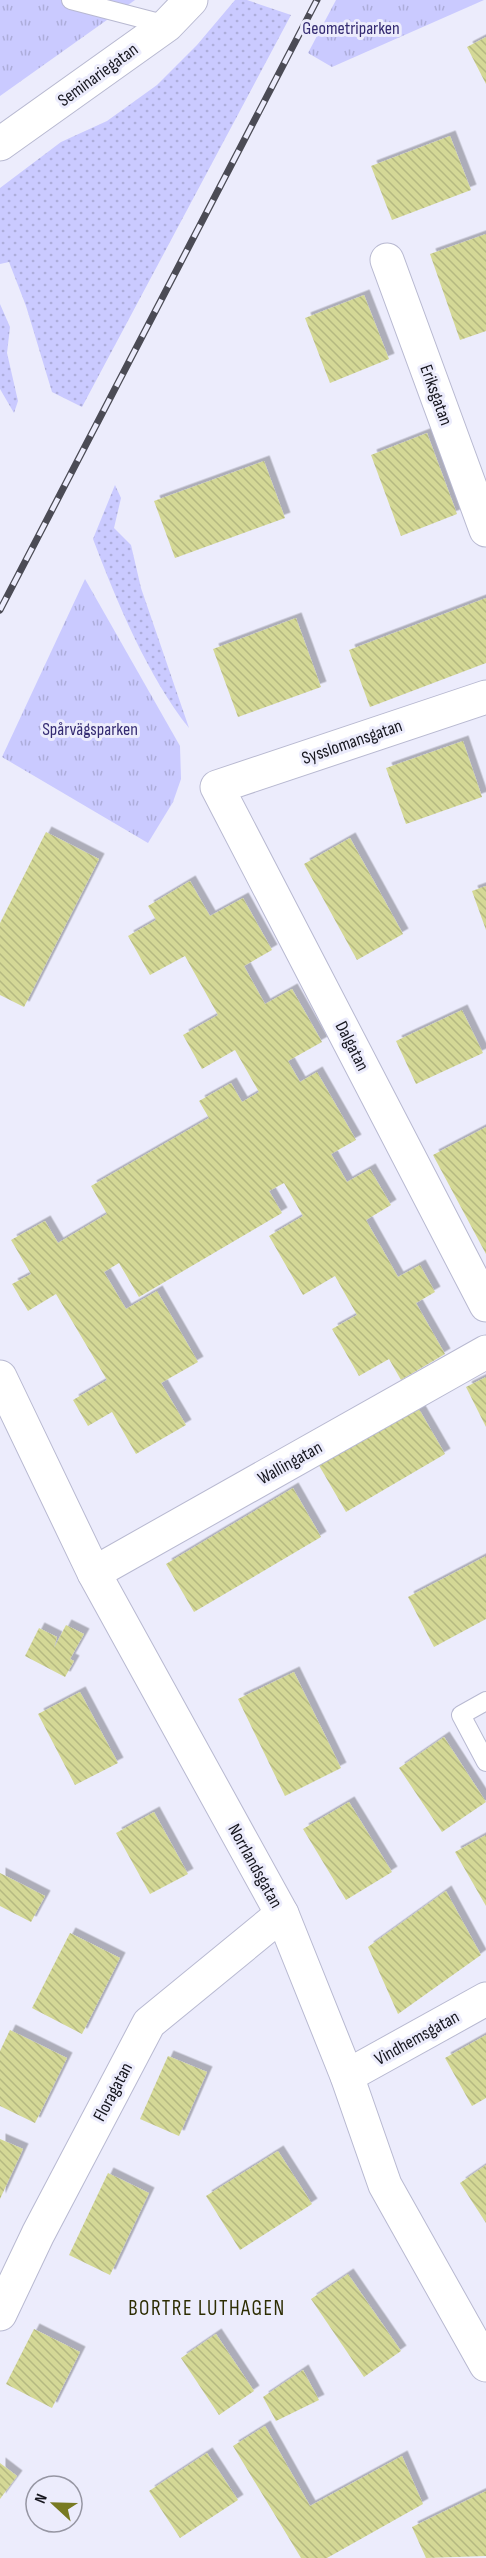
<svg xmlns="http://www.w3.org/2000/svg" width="486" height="2558" font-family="'Sofia Sans Condensed',sans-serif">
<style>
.grass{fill:url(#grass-dots)}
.park{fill:url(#park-tufts)}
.building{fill:url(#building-back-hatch);filter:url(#shadow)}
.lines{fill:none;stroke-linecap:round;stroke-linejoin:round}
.service-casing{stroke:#b8b9d1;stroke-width:20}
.minor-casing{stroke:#b8b9d1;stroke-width:35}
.service{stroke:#fff;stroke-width:18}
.minor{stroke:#fff;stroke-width:33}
.rail-casing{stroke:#4b4b55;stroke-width:7}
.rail{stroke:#ececfc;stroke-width:4.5;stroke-dasharray:14;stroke-linecap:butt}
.labels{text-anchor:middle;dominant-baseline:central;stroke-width:6;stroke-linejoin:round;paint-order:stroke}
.park-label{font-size:18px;fill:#352c72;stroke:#ececfc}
.street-label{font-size:18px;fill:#16161e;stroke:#ececfc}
.quarter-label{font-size:21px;letter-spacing:1.5px;fill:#2d2d03;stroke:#ececfc}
</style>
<defs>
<pattern id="grass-dots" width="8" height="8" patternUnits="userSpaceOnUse" patternTransform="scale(1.5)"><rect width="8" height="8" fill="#cacaff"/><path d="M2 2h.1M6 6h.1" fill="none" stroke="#adadda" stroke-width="1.8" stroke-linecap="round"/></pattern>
<pattern id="park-tufts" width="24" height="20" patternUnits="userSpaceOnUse" patternTransform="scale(1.5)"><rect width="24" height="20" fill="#cacaff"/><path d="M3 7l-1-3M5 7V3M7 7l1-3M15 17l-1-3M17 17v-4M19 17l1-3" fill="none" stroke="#adadda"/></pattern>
<pattern id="building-back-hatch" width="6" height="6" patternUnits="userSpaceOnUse" patternTransform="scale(1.5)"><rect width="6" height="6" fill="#d4d896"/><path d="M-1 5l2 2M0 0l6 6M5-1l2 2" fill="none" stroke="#b5b981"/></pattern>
<filter id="shadow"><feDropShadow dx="5.5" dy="-5.5" stdDeviation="0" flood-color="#0004"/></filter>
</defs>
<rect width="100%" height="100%" fill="#ececfc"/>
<!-- grass -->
<g class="grass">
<path d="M235 0H247L291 15 82 407 52 392 26 306 9 262 0 264V188L61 142 107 121 157 85 197 45Z"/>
<path d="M0 304 10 327 7 353 18 401 14 413 0 389Z"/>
<path d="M115 485 121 498 114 528 131 545 141 588 189 728C148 677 116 600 93 539Z"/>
</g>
<!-- park -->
<g class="park">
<path d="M0 0H135L0 96Z"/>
<path d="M336 0H484L332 67 308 53Z"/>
<path d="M85 579 180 746 181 779 173 802 148 843 2 757Z"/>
</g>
<!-- building -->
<g class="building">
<path d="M486 37V84L467 47Z"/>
<path d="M450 136 471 190 392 220 371 166Z"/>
<path d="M486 234V331L460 340 430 254Z"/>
<path d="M364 295 389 359 330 383 305 318Z"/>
<path d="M427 433 457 514 401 536 371 455Z"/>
<path d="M264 461 285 518 175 558 154 501Z"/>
<path d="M486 598V663L370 707 349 650Z"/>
<path d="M296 618 321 687 238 717 213 649Z"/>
<path d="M463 741 482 797 406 824 386 768Z"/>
<path d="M46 832 99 859 24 1007 0 995V923Z"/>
<path d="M350 838 403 934 357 960 304 864Z"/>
<path d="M190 881 210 916 243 898 272 950 244 966 265 1004 292 989 322 1042 288 1061 300 1082 317 1072 356 1140 331 1154 347 1182 370 1169 391 1205 366 1220 398 1277 420 1265 435 1292 416 1303 445 1354 401 1380 389 1359 359 1376 332 1329 357 1315 335 1276 303 1295 269 1236 303 1216 284 1183 269 1191 282 1213 139 1297 119 1263 104 1272 126 1309 157 1291 198 1362 161 1383 186 1425 136 1454 112 1412 88 1426 73 1400 107 1380 56 1294 28 1311 12 1284 31 1274 11 1240 45 1221 58 1243 107 1214 91 1186 209 1118 199 1101 231 1083 242 1102 259 1092 235 1050 202 1069 183 1035 218 1015 185 956 150 975 128 936 156 920 148 906Z"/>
<path d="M486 886V930L472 891Z"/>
<path d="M462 1010 483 1053 416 1084 396 1041Z"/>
<path d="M486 1127V1254L433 1155Z"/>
<path d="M486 1377V1427L466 1387Z"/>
<path d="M416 1404 445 1454 346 1512 317 1462Z"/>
<path d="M293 1488 321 1537 194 1612 166 1564Z"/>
<path d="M486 1556V1619L434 1647 408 1597Z"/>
<path d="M66 1625 84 1634 70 1659 74 1661 65 1677 25 1656 39 1628 57 1637 54 1648Z"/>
<path d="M294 1672 341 1768 285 1796 238 1699Z"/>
<path d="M80 1692 118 1763 75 1785 38 1714Z"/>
<path d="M444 1737 486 1802 442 1832 399 1768Z"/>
<path d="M349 1802 392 1872 346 1900 303 1829Z"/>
<path d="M154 1812 188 1874 150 1894 116 1833Z"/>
<path d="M486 1835V1906L455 1852Z"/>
<path d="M0 1873 45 1896 31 1922 0 1906Z"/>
<path d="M446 1891 481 1955 398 2014 368 1947Z"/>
<path d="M70 1933 120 1958 82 2034 32 2008Z"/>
<path d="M10 2030 67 2058 35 2123 0 2106V2051Z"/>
<path d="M486 2035V2098L472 2106 445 2058Z"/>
<path d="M168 2056 207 2072 179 2136 140 2119Z"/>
<path d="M0 2139 23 2149 0 2199Z"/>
<path d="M278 2151 312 2204 240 2250 206 2196Z"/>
<path d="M486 2165V2223L460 2183Z"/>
<path d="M108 2173 149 2193 110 2275 69 2255Z"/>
<path d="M348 2274 401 2351 364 2377 311 2299Z"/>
<path d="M34 2329 80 2352 52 2408 6 2384Z"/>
<path d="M216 2334 254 2391 219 2415 181 2358Z"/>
<path d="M303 2370 319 2400 276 2421 263 2397Z"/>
<path d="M265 2426 310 2506 402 2456 423 2504 327 2558H301L233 2446Z"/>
<path d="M207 2453 238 2500 180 2538 149 2491Z"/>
<path d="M0 2463 17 2476 0 2499Z"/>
<path d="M486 2491V2556L426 2558 412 2527Z"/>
</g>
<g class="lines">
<!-- service casing -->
<g class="service-casing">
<g id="service">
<path d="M71 0 167 25"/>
<path d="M486 1701 461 1715 486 1762"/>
</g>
</g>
<!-- minor casing -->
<g class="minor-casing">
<g id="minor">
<path d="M0 144 167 25 191 0"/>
<path d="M387 260 486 530"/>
<path d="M486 697 217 787 486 1305"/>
<path d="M0 1377 94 1573 282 1914 347 2076 385 2185 486 2365"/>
<path d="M94 1573 486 1352"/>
<path d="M347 2076 486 1999"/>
<path d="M0 2314 38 2234 149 2023 282 1914"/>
</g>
</g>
<!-- service -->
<use href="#service" class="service"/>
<!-- minor -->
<use href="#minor" class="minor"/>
<!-- rail casing -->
<g class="rail-casing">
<path id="rail" d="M0 610 317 0"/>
</g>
<!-- rail -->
<use href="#rail" class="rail"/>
</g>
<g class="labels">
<!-- park labels -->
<g class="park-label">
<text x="351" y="28">Geometriparken</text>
<text x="90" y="729">Spårvägsparken</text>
</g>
<!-- street labels -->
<g class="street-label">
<text transform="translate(98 75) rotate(-36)">Seminariegatan</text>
<text transform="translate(436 395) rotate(70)">Eriksgatan</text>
<text transform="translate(352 742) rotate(-19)">Sysslomansgatan</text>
<text transform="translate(352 1046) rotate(63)">Dalgatan</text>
<text transform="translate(290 1463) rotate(-29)">Wallingatan</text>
<text transform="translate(255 1866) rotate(61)">Norrlandsgatan</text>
<text transform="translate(417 2038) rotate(-29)">Vindhemsgatan</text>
<text transform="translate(113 2092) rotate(-62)">Floragatan</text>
</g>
<!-- quarter labels -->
<g class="quarter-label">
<text x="207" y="2308">BORTRE LUTHAGEN</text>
</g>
</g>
<!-- north arrow -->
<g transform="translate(54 2504) rotate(292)"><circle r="28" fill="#ececfc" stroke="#9696a3" stroke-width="1.5"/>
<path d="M0-4.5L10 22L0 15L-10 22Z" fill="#787a22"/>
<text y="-9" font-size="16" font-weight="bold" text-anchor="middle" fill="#16161e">N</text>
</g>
</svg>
